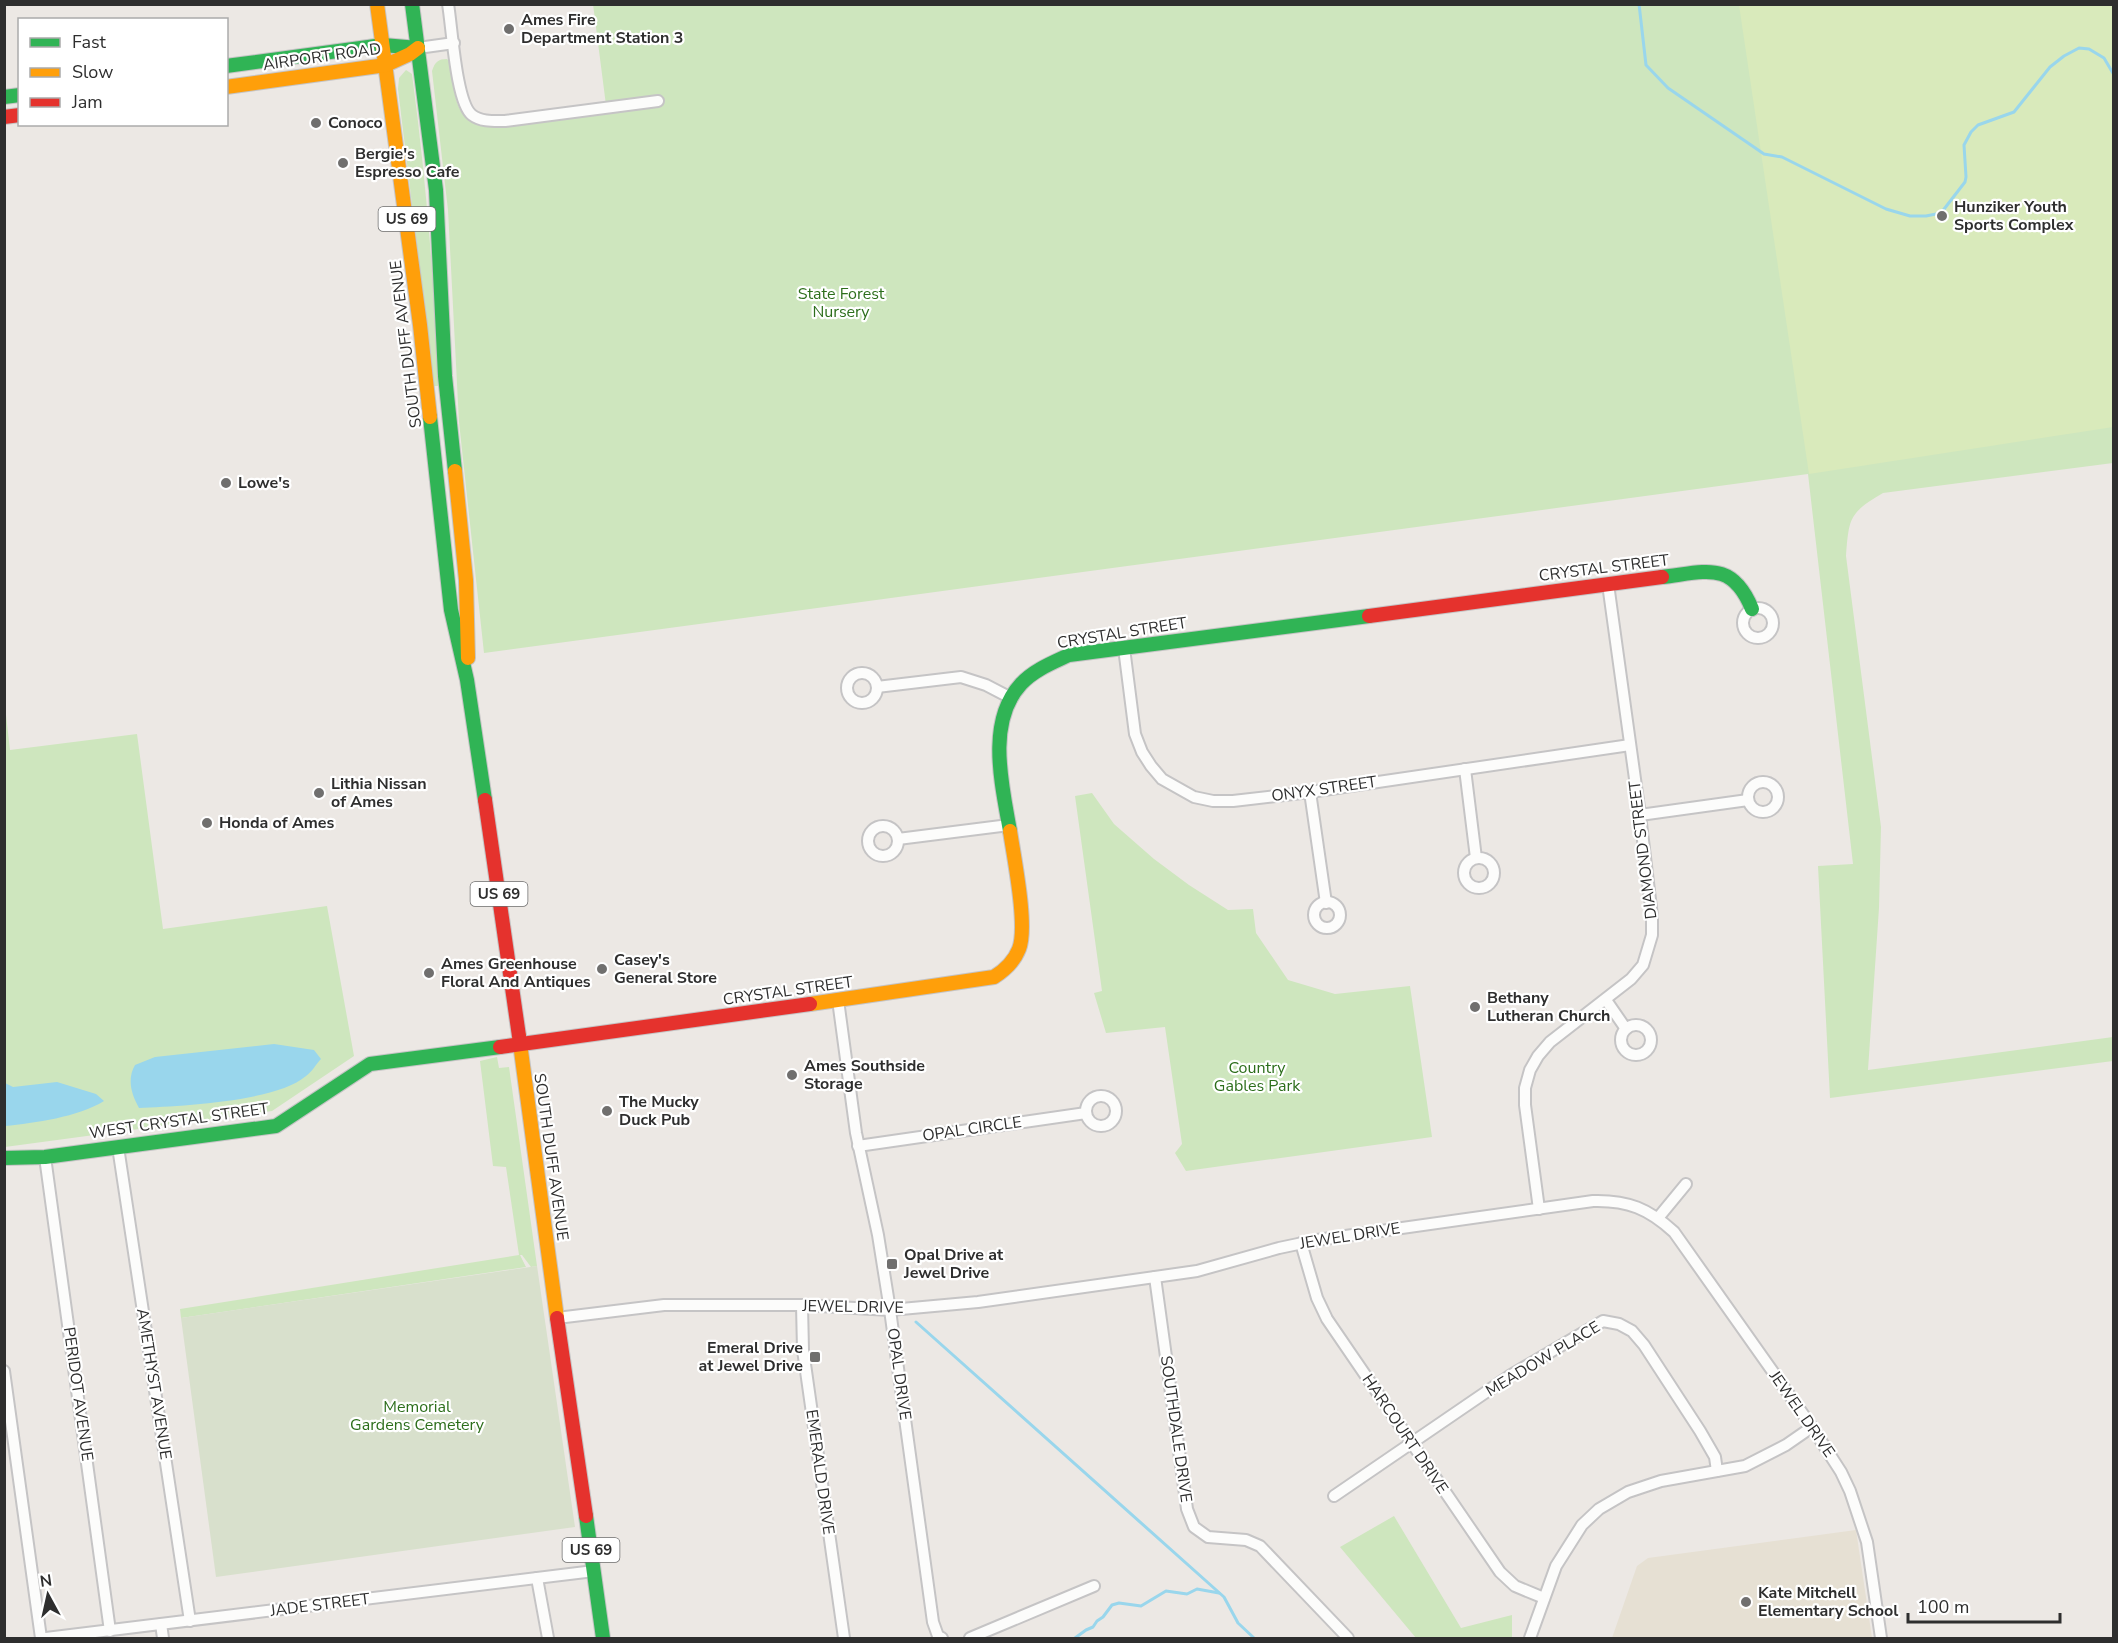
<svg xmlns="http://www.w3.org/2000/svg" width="2118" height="1643" font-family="'Nunito Sans',sans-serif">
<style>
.education{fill:#e6e0d3}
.green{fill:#cee6be}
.cemetery{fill:#d8e0cc}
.pitch{fill:#d9eabb}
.water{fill:#99d6ec}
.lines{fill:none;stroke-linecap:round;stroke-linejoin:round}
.stream{stroke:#99d6ec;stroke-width:3}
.street-casing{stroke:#c5c4c5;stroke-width:14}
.fast-casing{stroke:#c5c4c5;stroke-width:16}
.slow-casing{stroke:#c5c4c5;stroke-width:16}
.jam-casing{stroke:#c5c4c5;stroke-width:16}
.street{stroke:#fcfcfb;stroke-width:10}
.fast{stroke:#30b455;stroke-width:14}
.slow{stroke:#ff9f0a;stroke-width:14}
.jam{stroke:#e5322d;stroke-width:14}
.poi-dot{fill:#706f6e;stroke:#fff;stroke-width:2}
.labels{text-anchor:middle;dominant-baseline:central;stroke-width:4.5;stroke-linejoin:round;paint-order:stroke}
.shield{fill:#fff;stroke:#6d6d6d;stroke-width:1.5}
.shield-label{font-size:15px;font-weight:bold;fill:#2e2e2e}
.poi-label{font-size:16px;font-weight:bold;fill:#2e2e2e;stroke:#fff;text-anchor:start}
.street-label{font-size:16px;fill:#2e2e2e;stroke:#fff}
.park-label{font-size:16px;fill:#2c6e1b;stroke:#fff}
</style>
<rect width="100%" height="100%" fill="#ece8e4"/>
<!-- education -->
<path class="education" d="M1856 1530 1872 1638H1612L1637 1566 1648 1558Z"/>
<!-- green -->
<g class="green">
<path d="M593 4 1868 5 2113 15V463L1883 493C1849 513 1849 518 1846 556L1881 827 1879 908 1868 1070 2113 1037V1061L1830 1098 1818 866 1853 864 1808 474 484 653 459 422 448 210 432 71C435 62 438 59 447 59L450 62C456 78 452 99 462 112 479 135 579 117 607 113Z"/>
<path d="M406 70 412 74C426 178 434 281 439 386H434L398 89 399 78Z"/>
<path d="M4 697 10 750 137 734 163 929 327 906 354 1056 272 1111 5 1147Z"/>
<path d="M1092 793 1114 824 1154 859 1189 885 1228 910 1253 909 1256 933 1288 980 1335 994 1410 986 1432 1137 1186 1171 1175 1153 1182 1144 1165 1027 1106 1033 1094 993 1102 991 1075 796Z"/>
<path d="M497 1057 499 1068 509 1067 537 1266 531 1267 522 1255H520L526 1267 181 1318 180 1309 519 1255 506 1167 493 1166 480 1061Z"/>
<path d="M1394 1516 1461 1628 1512 1615V1638H1416L1340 1547Z"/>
</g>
<!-- cemetery -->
<path class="cemetery" d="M537 1266 575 1527 216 1577 181 1318Z"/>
<!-- pitch -->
<path class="pitch" d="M1739 5H2113V427L1809 474Z"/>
<!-- water -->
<g class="water">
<path d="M274 1044 314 1050 321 1059C316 1064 312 1072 306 1076 276 1102 179 1106 139 1108 131 1094 127 1079 135 1065L155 1057Z"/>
<path d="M57 1082 96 1094 104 1101C78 1117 35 1123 5 1126V1083L13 1087Z"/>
</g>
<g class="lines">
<!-- stream -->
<g class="stream">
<path d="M1639 4 1646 65 1668 88 1764 154 1782 157 1886 209 1910 216H1926L1941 213 1965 182 1966 177 1964 145 1971 132 1978 125 2014 112 2050 67 2064 56 2079 48 2089 49 2104 58 2114 75"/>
<path d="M916 1322 1224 1597 1238 1623 1254 1638"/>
<path d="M1075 1638 1086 1630 1093 1627 1097 1621 1103 1617 1112 1605 1119 1603 1141 1606 1166 1591 1187 1594 1197 1589 1219 1593"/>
</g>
<!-- street casing -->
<g class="street-casing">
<g id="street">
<path d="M448 4C452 27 456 103 472 115 481 122 494 121 505 121L658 101"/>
<path d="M418 48 454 43"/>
<circle cx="1758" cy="623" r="15"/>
<path d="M1124 648 1135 734 1142 752 1151 766 1162 779 1194 797 1213 801H1233L1310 792 1630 745"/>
<circle cx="862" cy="688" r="15"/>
<path d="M877 687 961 677 986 685 1011 698"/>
<path d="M1465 769 1476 858"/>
<circle cx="1763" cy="797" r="15"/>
<path d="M1310 792 1326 903"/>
<path d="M1640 815 1748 800"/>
<circle cx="883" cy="841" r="15"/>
<path d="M898 839 1009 825"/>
<circle cx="1479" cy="873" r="15"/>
<circle cx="1327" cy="915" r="13"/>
<path d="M838 1000 856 1133 878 1235 890 1310 933 1622 938 1636 942 1638"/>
<path d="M1606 1000 1626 1029"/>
<circle cx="1636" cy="1040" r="15"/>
<circle cx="1101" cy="1111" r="15"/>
<path d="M858 1146 1086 1113"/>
<path d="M118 1147 190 1621"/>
<path d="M45 1157 110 1631"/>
<path d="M1539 1209 1525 1105V1088L1530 1070 1538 1056 1550 1042 1631 979 1643 965 1652 935V916L1640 815 1608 584"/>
<path d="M1658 1218 1686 1184"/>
<path d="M1301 1243 1317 1298 1327 1319 1500 1572 1515 1586 1544 1598"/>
<path d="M1155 1277 1187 1509 1194 1527 1208 1537 1246 1540 1260 1546 1348 1638"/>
<path d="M802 1305 803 1350 844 1638"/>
<path d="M557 1318 664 1305H802L890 1310 978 1302 1197 1271 1279 1248 1317 1240 1593 1201C1628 1200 1649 1209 1674 1232L1812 1427 1841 1472 1850 1491 1867 1542 1881 1638"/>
<path d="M4 1371 41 1638"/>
<path d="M1334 1496 1511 1375 1603 1321 1619 1324 1632 1331 1644 1345 1700 1431 1715 1457 1717 1471"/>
<path d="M537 1578 548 1638"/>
<path d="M161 1624 163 1638"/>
<path d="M46 1638 594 1571"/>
<path d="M970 1638 1094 1586"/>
<path d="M1530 1638 1556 1566 1582 1525 1599 1509 1628 1492 1661 1481 1745 1466 1786 1445 1812 1427"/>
</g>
</g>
<!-- fast casing -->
<g class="fast-casing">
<g id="fast">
<path d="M412 4 436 190 445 376 455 471"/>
<path d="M226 66 383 45 418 48"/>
<path d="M4 97 20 95"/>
<path d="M430 417 451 610 467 680 485 800"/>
<path d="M1662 577C1706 572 1732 560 1752 609"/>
<path d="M1010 831C1002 785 986 722 1021 684 1034 670 1052 663 1069 655L1369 616"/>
<path d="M4 1158 45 1157 276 1126 370 1064 500 1047"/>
<path d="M586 1516 603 1638"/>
</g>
</g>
<!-- slow casing -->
<g class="slow-casing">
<g id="slow">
<path d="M377 4 420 325 430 417"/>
<path d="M226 87 386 65 410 54 418 48"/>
<path d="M455 471 466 580 468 658"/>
<path d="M810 1004 994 977C1005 970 1014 962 1019 949 1028 927 1014 858 1010 831"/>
<path d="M519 1036 557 1318"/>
</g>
</g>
<!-- jam casing -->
<g class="jam-casing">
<g id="jam">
<path d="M4 117 20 115"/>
<path d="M1369 616 1662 577"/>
<path d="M485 800 519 1036"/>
<path d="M500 1047 810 1004"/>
<path d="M557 1318 586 1516"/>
</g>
</g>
<!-- street -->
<use href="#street" class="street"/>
<!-- fast -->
<use href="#fast" class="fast"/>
<!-- slow -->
<use href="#slow" class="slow"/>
<!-- jam -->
<use href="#jam" class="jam"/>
</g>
<!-- markers -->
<g class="poi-dot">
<circle cx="509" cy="29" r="6"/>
<circle cx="316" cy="123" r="6"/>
<circle cx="343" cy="163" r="6"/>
<circle cx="1942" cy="216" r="6"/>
<circle cx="226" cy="483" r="6"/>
<circle cx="319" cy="793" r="6"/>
<circle cx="207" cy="823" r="6"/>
<circle cx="602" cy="969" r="6"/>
<circle cx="429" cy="973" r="6"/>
<circle cx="1475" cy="1007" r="6"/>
<circle cx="792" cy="1075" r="6"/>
<circle cx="607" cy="1111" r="6"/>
<rect x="886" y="1258" width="12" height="12" rx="3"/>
<rect x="809" y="1351" width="12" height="12" rx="3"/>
<circle cx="1746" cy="1602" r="6"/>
</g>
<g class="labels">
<!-- shield labels -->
<g class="shield">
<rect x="378.5" y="207" width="57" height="24" rx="4.5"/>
<rect x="470.5" y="882" width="57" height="24" rx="4.5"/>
<rect x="562.5" y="1538" width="57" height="24" rx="4.5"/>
</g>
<g class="shield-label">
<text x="407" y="219">US 69</text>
<text x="499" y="894">US 69</text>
<text x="591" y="1550">US 69</text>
</g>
<!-- poi labels -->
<g class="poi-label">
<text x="521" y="20">Ames Fire<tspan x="521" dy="18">Department Station 3</tspan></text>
<text x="328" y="123">Conoco</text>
<text x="355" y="154">Bergie's<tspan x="355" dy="18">Espresso Cafe</tspan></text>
<text x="1954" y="207">Hunziker Youth<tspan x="1954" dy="18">Sports Complex</tspan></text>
<text x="238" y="483">Lowe's</text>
<text x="331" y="784">Lithia Nissan<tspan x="331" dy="18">of Ames</tspan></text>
<text x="219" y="823">Honda of Ames</text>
<text x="614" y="960">Casey's<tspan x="614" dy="18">General Store</tspan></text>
<text x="441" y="964">Ames Greenhouse<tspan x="441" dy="18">Floral And Antiques</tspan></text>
<text x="1487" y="998">Bethany<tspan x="1487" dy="18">Lutheran Church</tspan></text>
<text x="804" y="1066">Ames Southside<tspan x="804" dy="18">Storage</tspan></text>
<text x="619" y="1102">The Mucky<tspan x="619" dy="18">Duck Pub</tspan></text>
<text x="904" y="1255">Opal Drive at<tspan x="904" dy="18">Jewel Drive</tspan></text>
<text x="803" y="1348" text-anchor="end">Emeral Drive<tspan x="803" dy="18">at Jewel Drive</tspan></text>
<text x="1758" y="1593">Kate Mitchell<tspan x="1758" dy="18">Elementary School</tspan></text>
</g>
<!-- street labels -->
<g class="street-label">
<text transform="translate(322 57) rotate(-8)">AIRPORT ROAD</text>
<text transform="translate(406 344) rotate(-97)">SOUTH DUFF AVENUE</text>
<text transform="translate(1604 568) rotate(-7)">CRYSTAL STREET</text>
<text transform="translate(1122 633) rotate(-9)">CRYSTAL STREET</text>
<text transform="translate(1324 789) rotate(-8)">ONYX STREET</text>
<text transform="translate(1643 850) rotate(-97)">DIAMOND STREET</text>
<text transform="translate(788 991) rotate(-8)">CRYSTAL STREET</text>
<text transform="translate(179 1121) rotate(-8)">WEST CRYSTAL STREET</text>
<text transform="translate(972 1129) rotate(-8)">OPAL CIRCLE</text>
<text transform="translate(551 1157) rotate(82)">SOUTH DUFF AVENUE</text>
<text transform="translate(1350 1236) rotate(-9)">JEWEL DRIVE</text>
<text transform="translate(853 1307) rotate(1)">JEWEL DRIVE</text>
<text transform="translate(1543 1359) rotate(-31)">MEADOW PLACE</text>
<text transform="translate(899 1374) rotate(82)">OPAL DRIVE</text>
<text transform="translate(154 1384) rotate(81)">AMETHYST AVENUE</text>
<text transform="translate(78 1394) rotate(82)">PERIDOT AVENUE</text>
<text transform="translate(1802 1414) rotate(55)">JEWEL DRIVE</text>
<text transform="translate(1176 1429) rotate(82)">SOUTHDALE DRIVE</text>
<text transform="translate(1405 1434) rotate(56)">HARCOURT DRIVE</text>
<text transform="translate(820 1472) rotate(82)">EMERALD DRIVE</text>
<text transform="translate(320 1605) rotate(-7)">JADE STREET</text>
</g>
<!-- park labels -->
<g class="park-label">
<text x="841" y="294">State Forest<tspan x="841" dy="18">Nursery</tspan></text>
<text x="1257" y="1068">Country<tspan x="1257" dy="18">Gables Park</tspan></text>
<text x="417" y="1407">Memorial<tspan x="417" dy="18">Gardens Cemetery</tspan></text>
</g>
</g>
<!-- border -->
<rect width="2118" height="1643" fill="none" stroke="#2e2e2e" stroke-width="12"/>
<!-- legend -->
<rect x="18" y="18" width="210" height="108" fill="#ffffff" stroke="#ababab" stroke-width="1.5"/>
<rect x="30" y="38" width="30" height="9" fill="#30b455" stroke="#ababab" stroke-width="1.5"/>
<text x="72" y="48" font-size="18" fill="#2e2e2e">Fast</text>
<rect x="30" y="68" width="30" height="9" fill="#ff9f0a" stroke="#ababab" stroke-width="1.5"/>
<text x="72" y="78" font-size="18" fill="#2e2e2e">Slow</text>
<rect x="30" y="98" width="30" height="9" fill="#e5322d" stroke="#ababab" stroke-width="1.5"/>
<text x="72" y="108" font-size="18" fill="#2e2e2e">Jam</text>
<!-- north arrow -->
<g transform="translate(48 1595) rotate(352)" stroke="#ffffff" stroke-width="4.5" paint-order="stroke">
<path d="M0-4.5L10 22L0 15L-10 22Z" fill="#2e2e2e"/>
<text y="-9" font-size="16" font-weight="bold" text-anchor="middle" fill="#2e2e2e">N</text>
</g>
<!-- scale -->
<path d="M1908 1613v9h152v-9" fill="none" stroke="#2e2e2e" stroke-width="3"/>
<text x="1917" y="1613" font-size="18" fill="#2e2e2e" stroke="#ffffff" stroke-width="4.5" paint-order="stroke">100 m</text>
</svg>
